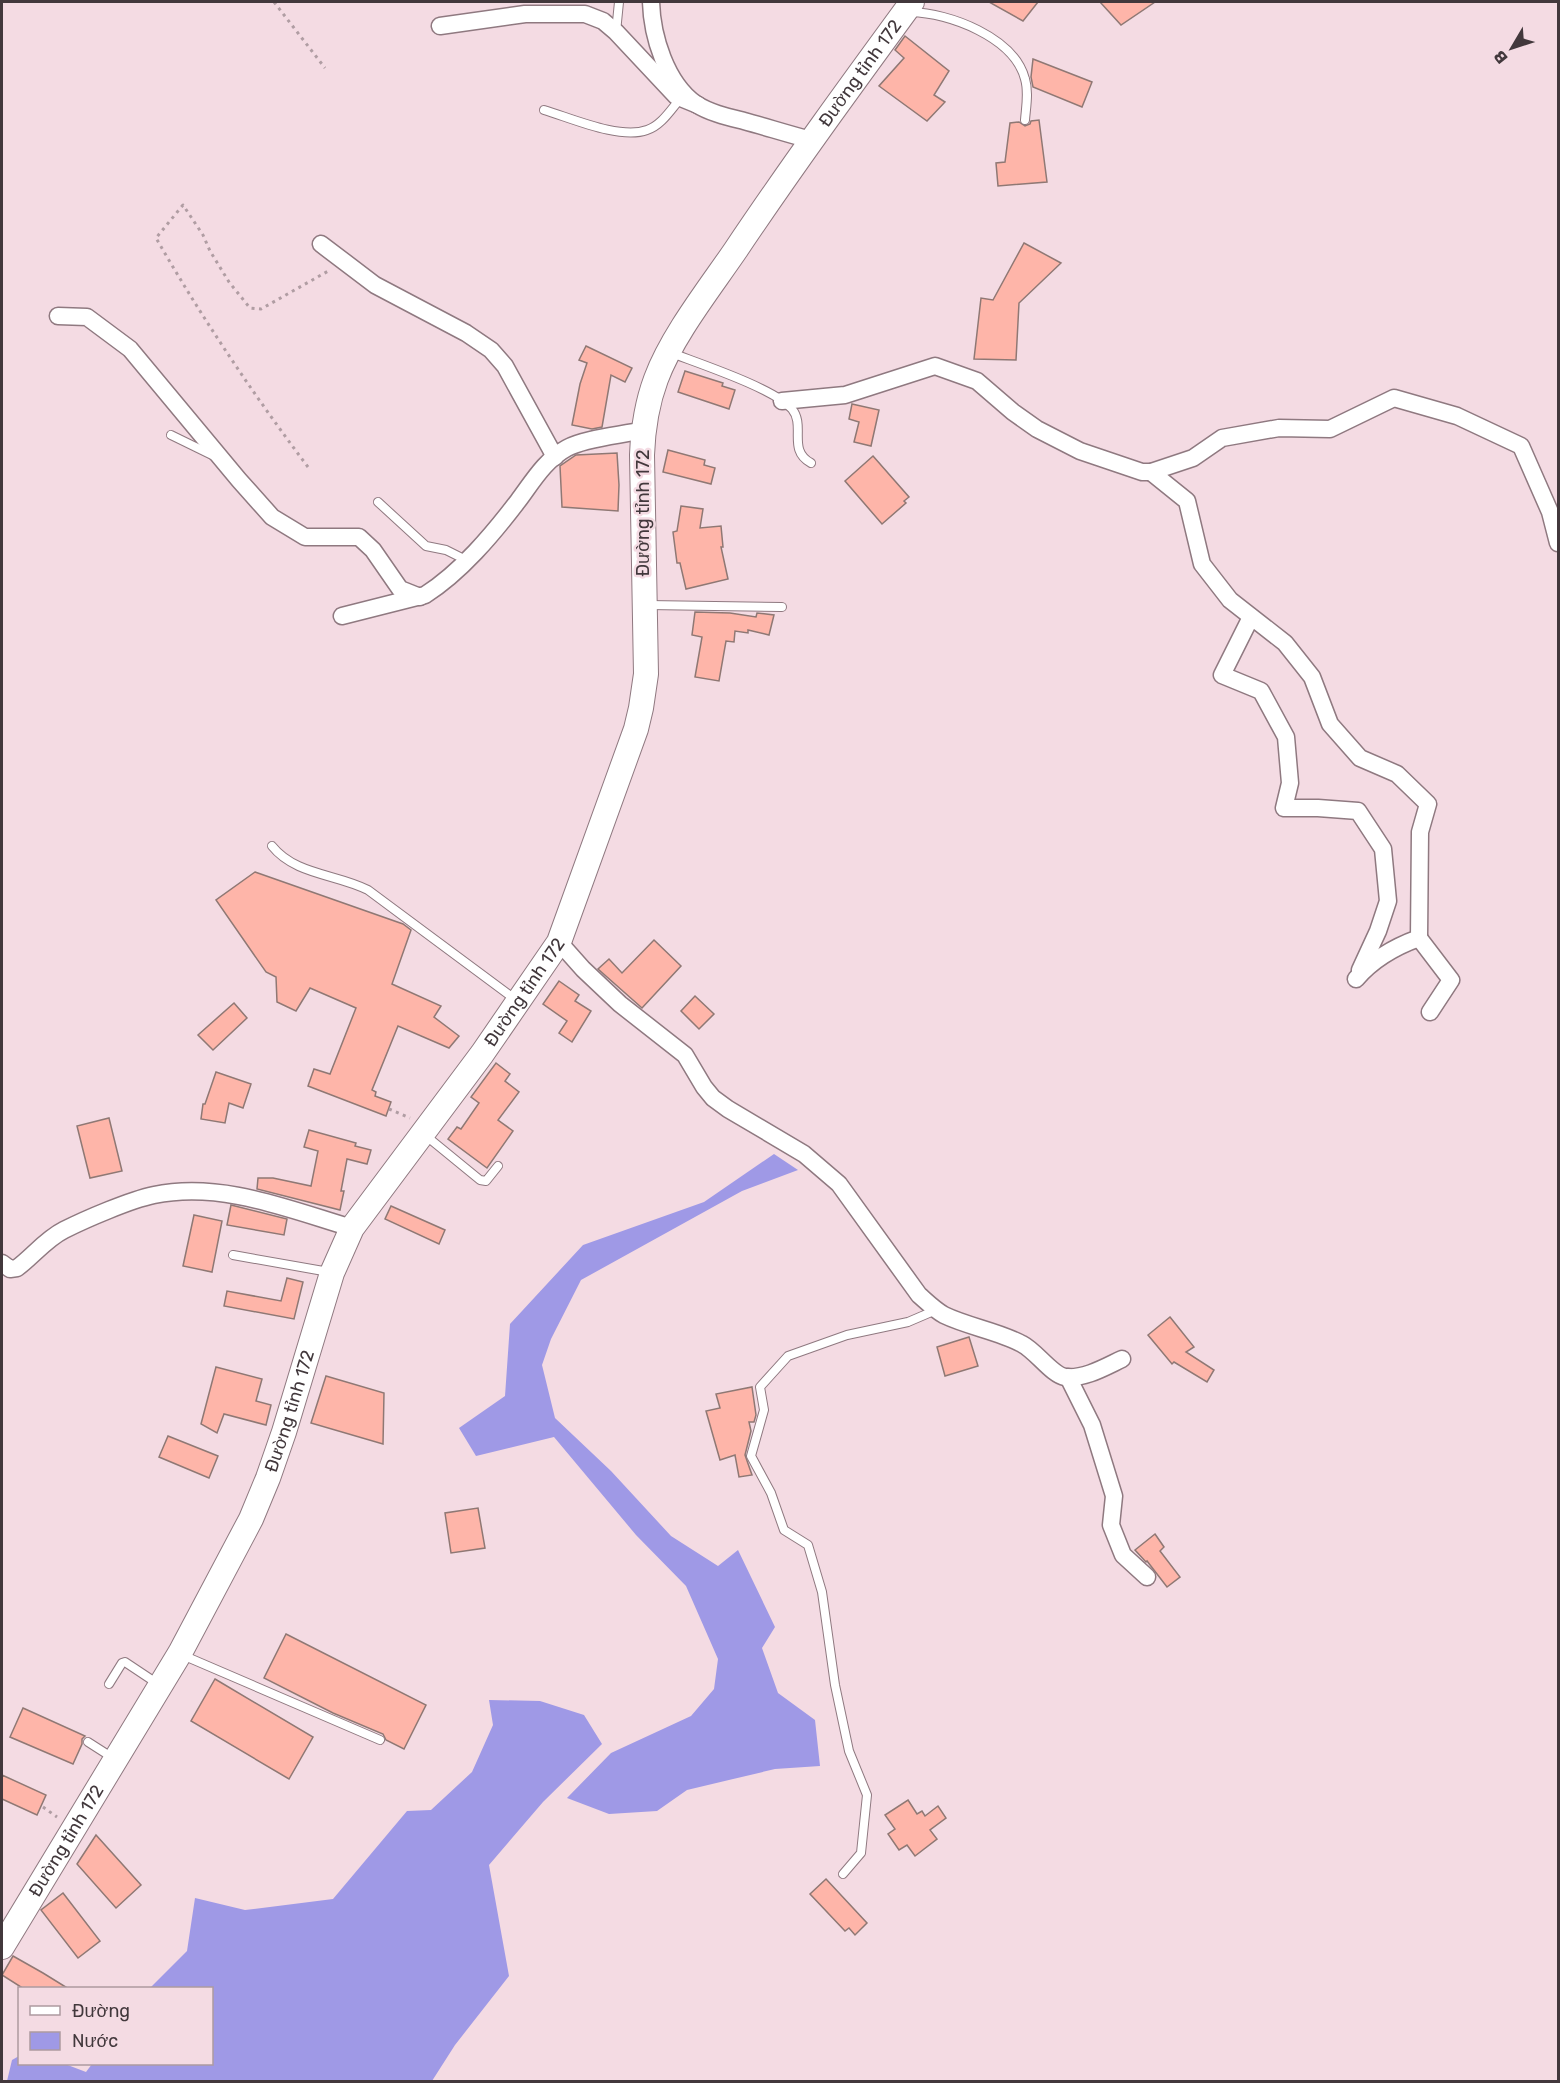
<svg xmlns="http://www.w3.org/2000/svg" width="1560" height="2083" font-family="Rubik,sans-serif">
<style>
.water{fill:#9f99e6}
.building{fill:#feb5a9;stroke:#8f7874;stroke-width:1.5}
.lines{fill:none;stroke-linecap:round;stroke-linejoin:round}
.lane-casing{stroke:#8f7980;stroke-width:10}
.street-casing{stroke:#8f7980;stroke-width:19}
.secondary-casing{stroke:#8f7980;stroke-width:26}
.path{stroke:#b09da3;stroke-width:3;stroke-dasharray:3 4.5;stroke-linecap:butt}
.lane{stroke:#fff;stroke-width:8}
.street{stroke:#fff;stroke-width:16}
.secondary{stroke:#fff;stroke-width:24}
.labels{text-anchor:middle;dominant-baseline:central;stroke-width:5;stroke-linejoin:round;paint-order:stroke}
.street-label{font-size:18px;fill:#42383c;stroke:#f4dbe3}
</style>
<rect width="100%" height="100%" fill="#f4dbe3"/>
<!-- water -->
<g class="water">
<path d="M774 1154 798 1170 742 1191 581 1280 551 1339 542 1365 555 1418 611 1471 671 1536 718 1566 738 1550 775 1627 762 1648 778 1693 815 1720 820 1766 775 1769 687 1790 657 1811 609 1814 567 1798 611 1753 691 1716 714 1689 718 1659 686 1586 636 1535 554 1437 476 1456 459 1428 505 1396 510 1324 583 1245 704 1202Z"/>
<path d="M489 1700 540 1701 584 1715 602 1744 543 1802 489 1865 509 1976 455 2045 432 2081H7L12 2060 19 2056 20 2064H65L86 2072 92 2064H212V1988H150L187 1951 195 1898 245 1910 333 1899 407 1811 431 1810 472 1772 493 1725Z"/>
</g>
<!-- building -->
<g class="building">
<path d="M989 2H1038L1023 21Z"/>
<path d="M1100 2H1155L1121 25Z"/>
<path d="M905 36 949 71 934 95 945 102 927 121 879 86 904 58 895 50Z"/>
<path d="M1033 59 1092 82 1082 107 1033 87 1031 77Z"/>
<path d="M1039 120 1047 182 998 186 996 163 1005 162 1010 123 1019 122 1025 126 1030 124 1031 121Z"/>
<path d="M1024 243 1061 263 1019 303 1016 360 974 359 981 298 993 300Z"/>
<path d="M586 346 632 368 625 382 611 375 602 427 592 429 572 425 580 384 587 363 579 360Z"/>
<path d="M685 371 723 383 722 386 735 390 729 409 678 392Z"/>
<path d="M852 404 879 410 871 446 854 442 859 422 849 419Z"/>
<path d="M668 450 705 460 704 465 715 468 711 484 663 472Z"/>
<path d="M617 453 619 485 618 511 562 507 560 466 576 455Z"/>
<path d="M873 456 909 497 904 501 906 503 882 524 845 481Z"/>
<path d="M681 506 703 509 700 528 721 526 723 547H721L728 579 686 589 680 563H677L673 532 677 531Z"/>
<path d="M695 612 730 613 756 617 757 613 774 615 769 635 748 630V633L735 631 734 642 726 641 719 681 695 677 702 637 692 635Z"/>
<path d="M255 872 403 924 411 930 392 984 441 1006 434 1017 459 1036 449 1048 398 1026 372 1090 376 1092 375 1096 391 1102 386 1116 308 1086 314 1069 330 1074 356 1008 310 988 296 1011 277 1002 276 977 266 972 216 900Z"/>
<path d="M654 940 681 966 642 1008 598 969 609 959 622 973Z"/>
<path d="M559 981 579 995 575 1001 591 1011 572 1042 559 1033 567 1021 543 1004Z"/>
<path d="M695 996 714 1014 699 1029 681 1011Z"/>
<path d="M234 1003 247 1018 213 1050 198 1035Z"/>
<path d="M496 1063 510 1074 505 1081 519 1092 498 1120 513 1131 487 1168 448 1139 457 1127 461 1129 479 1103 471 1097Z"/>
<path d="M216 1072 251 1084 243 1108 229 1103 225 1123 201 1119 203 1104H205Z"/>
<path d="M109 1118 122 1171 90 1178 77 1126Z"/>
<path d="M309 1130 356 1143 355 1146 371 1150 367 1164 347 1159 341 1191H344L340 1210 257 1189 258 1178H273L311 1186 318 1151 304 1147Z"/>
<path d="M231 1205 287 1219 284 1235 227 1225Z"/>
<path d="M391 1206 445 1230 439 1244 385 1219Z"/>
<path d="M194 1215 222 1221 212 1272 183 1266Z"/>
<path d="M287 1278 303 1282 294 1319 224 1306 227 1291 281 1301Z"/>
<path d="M1170 1317 1194 1347 1186 1352 1214 1370 1207 1382 1174 1362 1172 1364 1148 1335Z"/>
<path d="M969 1337 978 1366 945 1376 937 1347Z"/>
<path d="M216 1367 262 1379 256 1401 271 1405 266 1425 224 1414 217 1433 201 1424Z"/>
<path d="M326 1376 384 1393 383 1444 311 1423Z"/>
<path d="M752 1387 756 1415 754 1422H749L751 1431 745 1455 752 1475 739 1477 735 1455 720 1460 706 1411 720 1408 716 1394Z"/>
<path d="M168 1436 218 1456 209 1478 159 1457Z"/>
<path d="M478 1508 485 1548 451 1553 445 1513Z"/>
<path d="M1155 1534 1164 1547 1160 1551 1180 1577 1167 1587 1147 1561 1146 1562 1135 1550Z"/>
<path d="M286 1634 426 1705 404 1749 386 1740 383 1734 333 1713 264 1678Z"/>
<path d="M215 1679 313 1737 289 1779 191 1721Z"/>
<path d="M23 1708 85 1736 82 1739V1744L73 1764 10 1737Z"/>
<path d="M2 1775 46 1795 37 1815 2 1799Z"/>
<path d="M908 1800 917 1814 922 1811 925 1816 938 1806 946 1818 930 1830 937 1839 915 1856 907 1845 899 1850 888 1834 895 1829 885 1815Z"/>
<path d="M96 1835 141 1885 116 1908 77 1864Z"/>
<path d="M826 1879 867 1923 855 1935 849 1928 845 1931 810 1894Z"/>
<path d="M63 1893 100 1941 78 1958 41 1910Z"/>
<path d="M13 1956 43 1973 69 1989H24L2 1975Z"/>
</g>
<g class="lines">
<!-- lane casing -->
<g class="lane-casing">
<g id="lane">
<path d="M911 12C949 13 1014 37 1025 79 1029 92 1026 107 1025 120"/>
<path d="M616 32 619 2"/>
<path d="M544 110C571 118 620 140 647 130 662 125 671 109 681 98"/>
<path d="M669 352C697 363 774 388 792 409 806 426 787 450 811 463"/>
<path d="M171 435 214 456"/>
<path d="M378 502 426 546 446 550 466 560"/>
<path d="M648 605 782 607"/>
<path d="M272 846C295 875 337 874 368 890L516 1000"/>
<path d="M425 1135 480 1180 486 1181 498 1166"/>
<path d="M233 1255 329 1272"/>
<path d="M180 1654 380 1740"/>
<path d="M109 1684 122 1663 125 1662 158 1684"/>
<path d="M88 1742 113 1758"/>
<path d="M843 1874 861 1853 867 1795 849 1751 835 1685 822 1592 808 1545 784 1530 771 1493 751 1456 764 1410 760 1387 788 1356 847 1335 908 1322 936 1310"/>
</g>
</g>
<!-- street casing -->
<g class="street-casing">
<g id="street">
<path d="M651 2C652 36 666 83 696 104 710 113 728 117 744 121 766 127 788 134 811 140"/>
<path d="M440 26 525 14H585L603 21 616 32 676 96 698 105"/>
<path d="M321 244 375 285 466 333 491 350 505 366 555 457"/>
<path d="M58 316 87 317 130 349 239 480 272 517 305 537H359L373 550 400 589 420 597"/>
<path d="M782 401 845 395 935 366 977 381 1013 412 1037 429 1080 451 1142 472H1151L1193 458 1222 438 1279 428 1330 429 1394 398 1457 416 1521 446 1550 512 1558 543"/>
<path d="M1151 472 1187 501 1202 564 1230 600 1285 643 1312 677 1330 724 1360 758 1397 774 1428 804 1420 832 1419 938C1394 947 1373 959 1356 979"/>
<path d="M342 616 425 595C461 572 492 535 518 501 533 481 545 460 567 448 585 438 623 435 643 430"/>
<path d="M1251 617 1222 675 1261 691 1286 737 1290 783 1284 808H1318L1358 811 1383 849 1388 901 1378 931 1360 970"/>
<path d="M1419 938 1451 980 1430 1012"/>
<path d="M559 942 583 969 620 1004 685 1055 704 1087 713 1098 728 1109 804 1154 839 1184 919 1295C927 1302 935 1310 944 1315 969 1327 998 1331 1022 1344 1036 1351 1052 1375 1065 1377 1085 1379 1105 1367 1122 1359"/>
<path d="M2 1263 10 1269 17 1268C33 1256 46 1239 64 1230 86 1219 130 1200 154 1195 221 1181 288 1209 352 1228"/>
<path d="M1068 1377 1092 1425 1114 1496 1111 1525 1123 1555 1147 1577"/>
</g>
</g>
<!-- secondary casing -->
<g class="secondary-casing">
<g id="secondary">
<path id="s1" d="M2 1947 180 1653 251 1519 268 1478 284 1432 332 1273 352 1228 482 1054 559 942 636 729 641 708 646 674 642 455C643 429 647 403 656 379 672 336 709 289 735 251 792 166 852 84 912 2"/>
</g>
</g>
<!-- path -->
<g class="path">
<path d="M274 2 325 68"/>
<path d="M308 467C253 394 202 318 156 238L183 205 203 235 210 251 229 282 250 308 261 309 330 270"/>
<path d="M389 1109 410 1118"/>
<path d="M43 1807 57 1817"/>
</g>
<!-- lane -->
<use href="#lane" class="lane"/>
<!-- street -->
<use href="#street" class="street"/>
<!-- secondary -->
<use href="#secondary" class="secondary"/>
</g>
<g class="labels">
<!-- street labels -->
<g class="street-label">
<text stroke="none"><textPath href="#s1" startOffset="2104">Đường tỉnh 172</textPath></text>
<text transform="translate(643 513) rotate(-90)">Đường tỉnh 172</text>
<text stroke="none"><textPath href="#s1" startOffset="1096">Đường tỉnh 172</textPath></text>
<text stroke="none"><textPath href="#s1" startOffset="610">Đường tỉnh 172</textPath></text>
<text stroke="none"><textPath href="#s1" startOffset="124">Đường tỉnh 172</textPath></text>
</g>
</g>
<!-- border -->
<rect width="1560" height="2083" fill="none" stroke="#42383c" stroke-width="6"/>
<!-- legend -->
<rect x="18" y="1987" width="195" height="78" fill="#f4dbe3" stroke="#ad9aa0" stroke-width="1.5"/>
<rect x="30" y="2006" width="30" height="9" fill="#ffffff" stroke="#ad9aa0" stroke-width="1.5"/>
<text x="72" y="2017" font-size="18" fill="#42383c">Đường</text>
<rect x="30" y="2032" width="30" height="18" fill="#9f99e6" stroke="#ad9aa0" stroke-width="1.5"/>
<text x="72" y="2047" font-size="18" fill="#42383c">Nước</text>
<!-- north arrow -->
<g transform="translate(1512 48) rotate(231)" stroke="#f4dbe3" stroke-width="4.5" paint-order="stroke">
<path d="M0-4.5L10 22L0 15L-10 22Z" fill="#42383c"/>
<text y="-9" font-size="16" font-weight="bold" text-anchor="middle" fill="#42383c">B</text>
</g>
</svg>
